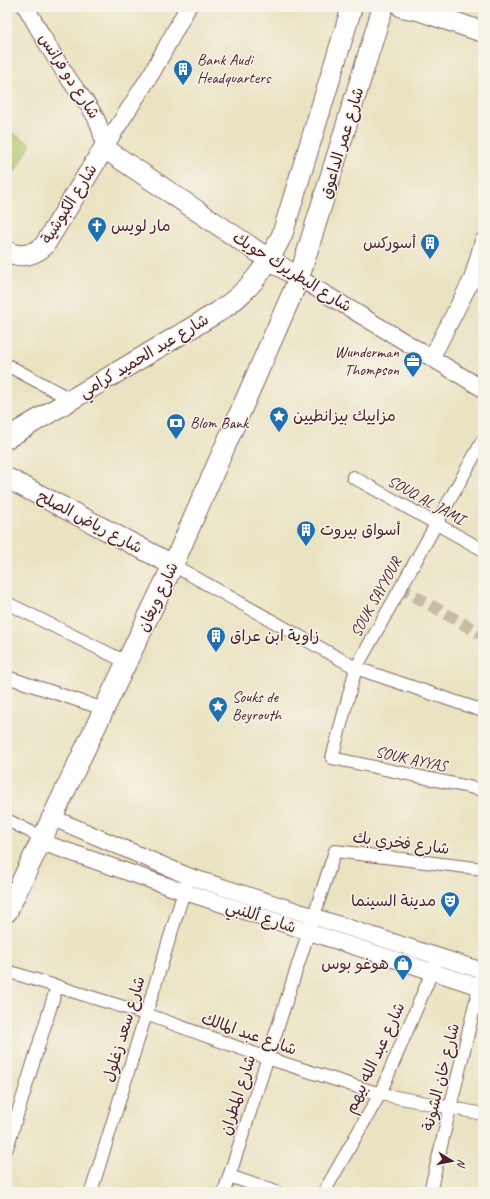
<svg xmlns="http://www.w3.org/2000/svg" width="490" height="1199" font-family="Caveat,'Playpen Sans Arabic',sans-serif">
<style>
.green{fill:#b1c367;stroke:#7e7149}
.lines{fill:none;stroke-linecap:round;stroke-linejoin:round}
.pedestrian-tunnel{stroke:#cabca4;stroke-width:12;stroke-dasharray:12 6;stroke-linecap:butt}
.pedestrian-casing{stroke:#826460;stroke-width:14}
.minor-casing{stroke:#826460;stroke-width:18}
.tertiary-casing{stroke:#826460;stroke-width:22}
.pedestrian{stroke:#fff;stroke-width:12}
.minor{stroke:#fff;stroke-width:16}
.tertiary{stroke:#fff;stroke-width:20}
.labels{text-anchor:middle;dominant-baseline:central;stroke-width:3;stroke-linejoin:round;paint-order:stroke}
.poi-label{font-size:16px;fill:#4a1f2b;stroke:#f7f3e8;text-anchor:start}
.street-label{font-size:16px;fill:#4a1f2b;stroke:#f7f3e8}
</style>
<rect width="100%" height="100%" fill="#f7f3e8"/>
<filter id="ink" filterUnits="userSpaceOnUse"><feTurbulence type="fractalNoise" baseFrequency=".025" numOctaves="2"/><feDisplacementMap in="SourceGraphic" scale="8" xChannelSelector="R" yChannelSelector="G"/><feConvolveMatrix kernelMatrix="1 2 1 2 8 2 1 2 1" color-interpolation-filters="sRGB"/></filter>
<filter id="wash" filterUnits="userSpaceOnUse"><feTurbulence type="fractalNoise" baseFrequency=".012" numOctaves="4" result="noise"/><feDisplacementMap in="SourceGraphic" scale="16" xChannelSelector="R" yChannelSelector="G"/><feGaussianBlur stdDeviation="0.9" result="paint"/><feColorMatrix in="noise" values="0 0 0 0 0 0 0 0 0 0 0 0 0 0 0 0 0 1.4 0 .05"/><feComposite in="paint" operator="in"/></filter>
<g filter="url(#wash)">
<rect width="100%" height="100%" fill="#eae3c2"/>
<!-- green -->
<path class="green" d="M7 130 31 144 7 185Z"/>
</g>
<g filter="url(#ink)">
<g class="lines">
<!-- pedestrian-tunnel -->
<path class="pedestrian-tunnel" d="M399 587 483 635"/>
<!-- pedestrian casing -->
<g class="pedestrian-casing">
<g id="pedestrian">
<path d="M7 365 72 400"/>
<path d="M483 440 356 668 332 758 483 790"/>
<path d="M353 477 483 550"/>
<path d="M173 565 356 668 483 711"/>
<path d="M7 603 126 662"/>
<path d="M7 677 104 709"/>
<path d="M7 820 43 838"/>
<path d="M7 971 146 1014 267 1058 380 1094 483 1114"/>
<path d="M7 1148 57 986"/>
<path d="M229 1176 276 1192"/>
<path d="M91 1192 186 885"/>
<path d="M224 1192 335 851 483 869"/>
<path d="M324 1192 380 1094 435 965"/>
<path d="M430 1192 481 979"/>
</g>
</g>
<!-- minor casing -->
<g class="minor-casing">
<g id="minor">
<path d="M26 7C39 30 52 54 67 76 85 104 100 112 104 148"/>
<path d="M104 148 153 71 188 7"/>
<path d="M299 278 483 389"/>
<path d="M432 357 472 279 483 241"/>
<path d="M53 818 188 876 483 971"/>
<path d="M41 842 185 892 483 988"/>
</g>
</g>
<!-- tertiary casing -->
<g class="tertiary-casing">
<g id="tertiary">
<path d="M402 7 421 11 483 32"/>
<path d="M7 251C20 259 33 255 44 246L104 148 270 260 299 278"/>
<path d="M7 438 218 312C249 292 266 268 282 235L352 7"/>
<path d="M7 478 173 565"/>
<path d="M7 912 173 565 299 278 383 7"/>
</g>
</g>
<!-- pedestrian -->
<use href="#pedestrian" class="pedestrian"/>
<!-- minor -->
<use href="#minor" class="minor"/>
<!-- tertiary -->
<use href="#tertiary" class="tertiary"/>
</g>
</g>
<!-- icons -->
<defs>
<g id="building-pin" transform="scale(1)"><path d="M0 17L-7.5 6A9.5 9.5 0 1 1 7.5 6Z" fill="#1f6fb2" stroke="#f7f3e8"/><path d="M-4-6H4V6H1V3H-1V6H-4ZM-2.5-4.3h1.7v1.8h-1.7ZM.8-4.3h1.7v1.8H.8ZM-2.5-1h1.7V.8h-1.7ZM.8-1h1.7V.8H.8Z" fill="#fff"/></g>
<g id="church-pin" transform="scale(1)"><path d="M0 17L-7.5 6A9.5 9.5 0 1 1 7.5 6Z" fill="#1f6fb2" stroke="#f7f3e8"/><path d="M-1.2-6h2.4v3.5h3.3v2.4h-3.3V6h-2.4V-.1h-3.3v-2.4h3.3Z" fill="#fff"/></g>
<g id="office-pin" transform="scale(1)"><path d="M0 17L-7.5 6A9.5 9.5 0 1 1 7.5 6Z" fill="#1f6fb2" stroke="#f7f3e8"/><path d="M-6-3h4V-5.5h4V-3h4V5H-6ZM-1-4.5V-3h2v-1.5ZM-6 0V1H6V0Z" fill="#fff"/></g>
<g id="sight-pin" transform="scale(1)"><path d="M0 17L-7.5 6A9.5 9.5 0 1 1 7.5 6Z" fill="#1f6fb2" stroke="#f7f3e8"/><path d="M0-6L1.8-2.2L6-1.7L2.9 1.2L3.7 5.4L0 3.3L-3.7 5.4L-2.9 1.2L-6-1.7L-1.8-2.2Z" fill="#fff"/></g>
<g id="bank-pin" transform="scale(1)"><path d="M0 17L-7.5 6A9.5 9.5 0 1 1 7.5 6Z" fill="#1f6fb2" stroke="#f7f3e8"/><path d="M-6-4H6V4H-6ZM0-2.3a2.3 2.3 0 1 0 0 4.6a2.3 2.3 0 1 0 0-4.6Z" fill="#fff"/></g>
<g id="theatre-pin" transform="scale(1)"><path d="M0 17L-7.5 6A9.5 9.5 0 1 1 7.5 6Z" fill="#1f6fb2" stroke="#f7f3e8"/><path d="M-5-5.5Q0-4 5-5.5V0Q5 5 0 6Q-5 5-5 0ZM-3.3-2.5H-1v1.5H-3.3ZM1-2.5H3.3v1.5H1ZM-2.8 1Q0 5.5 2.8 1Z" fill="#fff"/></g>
<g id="shop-pin" transform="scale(1)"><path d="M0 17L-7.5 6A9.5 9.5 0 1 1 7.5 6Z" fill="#1f6fb2" stroke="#f7f3e8"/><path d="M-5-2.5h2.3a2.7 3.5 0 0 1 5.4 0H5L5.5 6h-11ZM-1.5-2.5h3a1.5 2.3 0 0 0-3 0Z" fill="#fff"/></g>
</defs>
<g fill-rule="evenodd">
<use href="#building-pin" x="183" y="69"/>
<use href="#church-pin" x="97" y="226"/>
<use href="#building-pin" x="430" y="243"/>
<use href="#office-pin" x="413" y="361"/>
<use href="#sight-pin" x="279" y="416"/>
<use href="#bank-pin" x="176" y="423"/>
<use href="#building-pin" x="306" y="530"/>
<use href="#building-pin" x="216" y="636"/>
<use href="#sight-pin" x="218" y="706"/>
<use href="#theatre-pin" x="450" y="901"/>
<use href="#shop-pin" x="403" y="964"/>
</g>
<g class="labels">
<!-- poi labels -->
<g class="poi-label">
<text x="197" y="60">Bank Audi<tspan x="197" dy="18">Headquarters</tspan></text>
<text x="111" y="226">مار لويس</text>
<text x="416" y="243" text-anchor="end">أسوركس</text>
<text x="399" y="352" text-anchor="end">Wunderman<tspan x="399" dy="18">Thompson</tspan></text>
<text x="293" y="416">مزاييك بيزانطيين</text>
<text x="190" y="423">Blom Bank</text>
<text x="320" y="530">أسواق بيروت</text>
<text x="230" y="636">زاوية ابن عراق</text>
<text x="232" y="697">Souks de<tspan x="232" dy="18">Beyrouth</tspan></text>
<text x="436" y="901" text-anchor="end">مدينة السينما</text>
<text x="389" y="964" text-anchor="end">هوغو بوس</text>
</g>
<!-- street labels -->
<g class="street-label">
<text transform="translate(69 76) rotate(57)">شارع دو فرانس</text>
<text transform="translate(342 143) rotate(-73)">شارع عمر الداعوق</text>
<text transform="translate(69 204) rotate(-58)">شارع الكبوشية</text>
<text transform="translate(292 272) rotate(32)">شارع البطريرك حويك</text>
<text transform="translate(144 356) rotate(-31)">شارع عبد الحميد كرامي</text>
<text transform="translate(426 500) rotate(29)">SOUQ AL JAMI</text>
<text transform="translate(90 522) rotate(28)">شارع رياض الصلح</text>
<text transform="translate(158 597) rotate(-65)">شارع ويغان</text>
<text transform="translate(376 597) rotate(-61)">SOUK SAYYOUR</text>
<text transform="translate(411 759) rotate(12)">SOUK AYYAS</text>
<text transform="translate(401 843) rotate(7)">شارع فخري بك</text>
<text transform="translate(261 917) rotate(18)">شارع أللنبي</text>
<text transform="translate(124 1029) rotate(-73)">شارع سعد زغلول</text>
<text transform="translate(249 1034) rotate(19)">شارع عبد المالك</text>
<text transform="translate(375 1058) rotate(-65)">شارع عبد الله بيهم</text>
<text transform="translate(441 1077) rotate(-76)">شارع خان الشونة</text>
<text transform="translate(238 1095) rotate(-72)">شارع المطران</text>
</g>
</g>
<!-- margin -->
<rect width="490" height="1199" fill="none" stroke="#f7f3e8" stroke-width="24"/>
<!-- north arrow -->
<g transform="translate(452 1161) rotate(100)" stroke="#f7f3e8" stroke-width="3" paint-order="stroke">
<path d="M0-3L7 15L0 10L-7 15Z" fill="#4a1f2b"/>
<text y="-6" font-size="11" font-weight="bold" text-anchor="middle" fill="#4a1f2b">N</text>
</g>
</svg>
